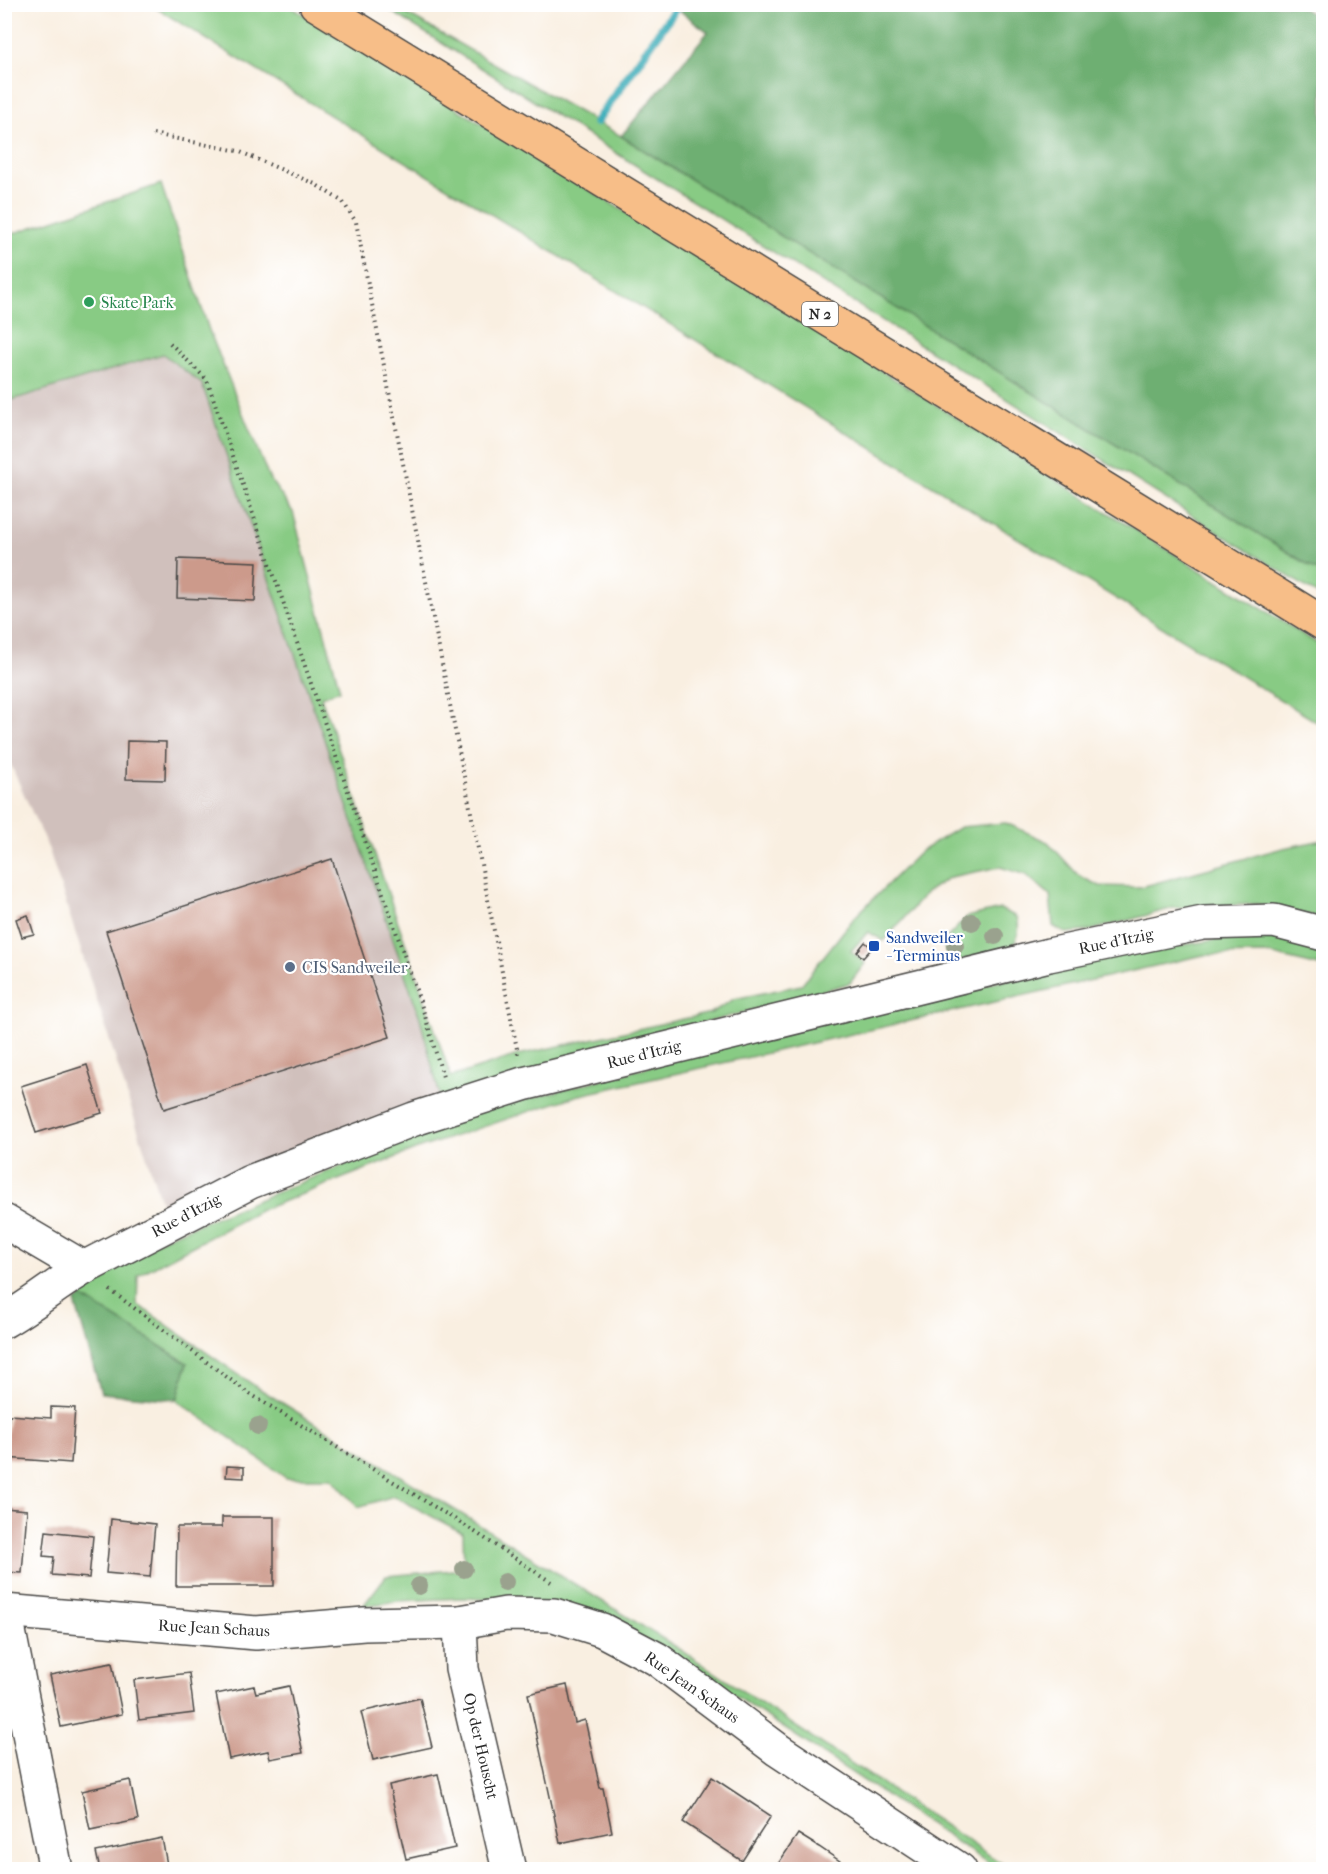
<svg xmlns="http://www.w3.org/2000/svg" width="1328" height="1874" font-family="'IM FELL French Canon',serif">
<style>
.industrial{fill:#d0c0bc}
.green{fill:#88cb84;stroke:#5a7b58;stroke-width:1.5}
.forest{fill:#6eaf72;stroke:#4c6d4e;stroke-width:1.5}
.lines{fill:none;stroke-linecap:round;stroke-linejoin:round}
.stream{stroke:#3dadb9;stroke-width:9}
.building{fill:#cc9a8b}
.minor-casing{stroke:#4a4846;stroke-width:36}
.major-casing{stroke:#4a4846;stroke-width:36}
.path{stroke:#4a4846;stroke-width:4;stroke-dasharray:1.5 4.5;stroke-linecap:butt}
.minor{stroke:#fff;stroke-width:33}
.major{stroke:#f7be88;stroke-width:33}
.tree{fill:#9aa28e}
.leisure-dot{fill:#2e9e5b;stroke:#fff;stroke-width:2}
.transit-dot{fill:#1a4fb4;stroke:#fff;stroke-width:2}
.service-dot{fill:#5c6f8a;stroke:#fff;stroke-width:2}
.labels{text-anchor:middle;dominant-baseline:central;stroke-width:4.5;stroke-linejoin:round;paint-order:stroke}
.shield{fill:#fff;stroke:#6b6b6b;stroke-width:1.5}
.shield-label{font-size:15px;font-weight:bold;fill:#2b2b2b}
.leisure-label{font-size:16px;fill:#27864d;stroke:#fff;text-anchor:start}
.transit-label{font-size:16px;fill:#164399;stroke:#fff;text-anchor:start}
.street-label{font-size:16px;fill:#2b2b2b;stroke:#fff}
.service-label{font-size:16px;fill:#4e5e75;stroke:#fff;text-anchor:start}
</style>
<rect width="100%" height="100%" fill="#fff"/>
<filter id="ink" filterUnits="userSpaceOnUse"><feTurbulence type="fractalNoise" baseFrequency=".0167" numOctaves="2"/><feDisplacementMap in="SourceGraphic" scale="12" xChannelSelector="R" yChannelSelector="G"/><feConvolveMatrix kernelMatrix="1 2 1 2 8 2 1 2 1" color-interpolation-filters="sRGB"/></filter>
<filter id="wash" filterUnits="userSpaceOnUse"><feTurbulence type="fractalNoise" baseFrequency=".008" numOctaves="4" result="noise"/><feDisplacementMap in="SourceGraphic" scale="24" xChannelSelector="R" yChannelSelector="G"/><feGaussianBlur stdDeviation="1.35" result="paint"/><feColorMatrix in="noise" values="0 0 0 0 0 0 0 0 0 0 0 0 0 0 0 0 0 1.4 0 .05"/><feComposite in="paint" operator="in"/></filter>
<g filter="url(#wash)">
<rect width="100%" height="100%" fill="#f9efe1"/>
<!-- industrial -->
<path class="industrial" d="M163 354 202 384 420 1018 443 1109 168 1224 49 850 5 752 4 402Z"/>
<!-- green -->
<g class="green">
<path d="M151 5H288L728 275 1323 647V726Z"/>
<path d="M381 5H391L621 136 1323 574V598Z"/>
<path d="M161 184 209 330 269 478 293 512 340 690 321 697 451 1077 518 1055 711 1013 734 999 801 985 854 918 921 851 960 827 1006 823 1048 842 1079 876 1100 886 1141 887 1283 848 1323 840V918L1257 904 1174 908 1088 931 1065 933 1053 926 1050 895 1026 875 1000 867 950 877 927 892 884 941 868 932 851 951 865 963 850 983 654 1037 443 1109 420 1018 202 384 163 354 5 402V236Z"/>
<path d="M1000 909 1017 917C1020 928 1019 941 1009 948 1002 953 966 959 956 962 947 957 945 952 943 942L967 917Z"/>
<path d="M1250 935 1307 941 1323 947V967L1269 954 1204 955 576 1096 420 1148 259 1211 138 1275 137 1304 255 1386 681 1650 1010 1869H997L660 1646 506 1600 462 1598 399 1601 363 1606 386 1576 464 1569 463 1533 394 1496 358 1507 332 1478H286L177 1400 187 1363 73 1292 152 1243 464 1116 775 1033 1115 955Z"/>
</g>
<!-- forest -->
<g class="forest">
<path d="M1080 5 1088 9 1108 4 1296 5 1323 20V574L621 136 708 32 672 5Z"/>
<path d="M82 1297 187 1363 177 1400 101 1393 75 1302Z"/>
</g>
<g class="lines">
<!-- stream -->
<path class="stream" d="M596 122 679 4"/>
</g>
<g id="blocks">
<!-- building -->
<g class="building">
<path d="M178 559 257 562 255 601 177 598Z"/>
<path d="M127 741 166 742 165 780 126 779Z"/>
<path d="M332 859 390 1037 164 1109 106 931Z"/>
<path d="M28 915 34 934 22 937 16 919Z"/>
<path d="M865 942 872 948 863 958 857 952Z"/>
<path d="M87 1065 102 1113 36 1133 21 1086Z"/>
<path d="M51 1407 75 1408 71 1463 5 1458 9 1415 51 1418Z"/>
<path d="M227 1466 244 1467V1478L226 1477Z"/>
<path d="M4 1508 27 1510 22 1573 4 1572Z"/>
<path d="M222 1517H274V1586H176L177 1527H222Z"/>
<path d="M111 1519 155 1524 150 1577 106 1573Z"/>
<path d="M46 1531 93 1536 89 1578 52 1575 54 1557 43 1556Z"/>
<path d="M112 1663 122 1714 61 1727 50 1675Z"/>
<path d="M189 1673 194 1713 139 1720 134 1680Z"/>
<path d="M567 1685 575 1723 585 1720 600 1788H603L612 1832 560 1843 528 1694Z"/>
<path d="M254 1686 256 1693 289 1686 303 1753 270 1759 268 1751 229 1759 216 1694Z"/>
<path d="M420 1698 432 1747 373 1760 361 1712Z"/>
<path d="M438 1774 455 1848 406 1859 389 1785Z"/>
<path d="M712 1777 771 1816 742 1861 683 1822Z"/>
<path d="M130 1780 138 1820 90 1830 82 1791Z"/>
<path d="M798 1834 819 1847 853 1870H774Z"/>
<path d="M162 1838 168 1870H100L96 1852Z"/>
</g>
</g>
</g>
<g filter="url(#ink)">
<use href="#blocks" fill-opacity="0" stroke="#4a4846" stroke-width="1.5"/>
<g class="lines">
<!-- minor casing -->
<g class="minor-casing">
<g id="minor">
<path d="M4 1221 84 1268"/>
<path d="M4 1321C32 1305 57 1284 84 1268L250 1182 414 1119 523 1084 1049 955 1203 923 1274 921 1324 934"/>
<path d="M4 1611 256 1633 364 1624 460 1622 506 1614 554 1615 602 1630 657 1659 778 1750 960 1870"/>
<path d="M5 1611 56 1870"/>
<path d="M460 1622 462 1669 509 1870"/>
</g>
</g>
<!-- major casing -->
<g class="major-casing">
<path id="major" d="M316 4 1324 624"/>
</g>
<!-- path -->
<g class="path">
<path d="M153 134 238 151 315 184 343 202 356 222 518 1054"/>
<path d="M170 343 207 380 425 1016 443 1077"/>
<path d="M110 1290 247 1392 469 1528 551 1582"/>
</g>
<!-- minor -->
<use href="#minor" class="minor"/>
<!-- major -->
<use href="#major" class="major"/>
</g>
<!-- trees -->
<g class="tree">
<circle cx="972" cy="922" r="9"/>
<circle cx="995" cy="936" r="9"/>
<circle cx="955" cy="946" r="9"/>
<circle cx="258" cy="1426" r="9"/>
<circle cx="464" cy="1569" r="9"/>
<circle cx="505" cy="1582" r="9"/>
<circle cx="419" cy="1586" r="9"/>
</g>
</g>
<!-- markers -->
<circle class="leisure-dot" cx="89" cy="302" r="6"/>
<rect class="transit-dot" x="868" y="940" width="12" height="12" rx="3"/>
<circle class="service-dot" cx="290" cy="967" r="6"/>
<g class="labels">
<!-- shield labels -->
<rect class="shield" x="802" y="302" width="36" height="24" rx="4.5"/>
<g class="shield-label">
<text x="820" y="314">N 2</text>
</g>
<!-- leisure labels -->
<g class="leisure-label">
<text x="101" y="302">Skate Park</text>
</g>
<!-- transit labels -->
<g class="transit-label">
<text x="886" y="937">Sandweiler<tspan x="886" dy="18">- Terminus</tspan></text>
</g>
<!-- street labels -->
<g class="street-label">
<text transform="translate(1116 941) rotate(-12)">Rue d'Itzig</text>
<text transform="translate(644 1054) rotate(-14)">Rue d'Itzig</text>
<text transform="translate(186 1215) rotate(-28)">Rue d'Itzig</text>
<text transform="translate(214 1628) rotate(3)">Rue Jean Schaus</text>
<text transform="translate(692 1687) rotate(35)">Rue Jean Schaus</text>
<text transform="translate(481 1746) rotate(77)">Op der Houscht</text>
</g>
<!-- service labels -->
<g class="service-label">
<text x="302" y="967">CIS Sandweiler</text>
</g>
</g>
<!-- margin -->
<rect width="1328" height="1874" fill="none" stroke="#fff" stroke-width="24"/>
</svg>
